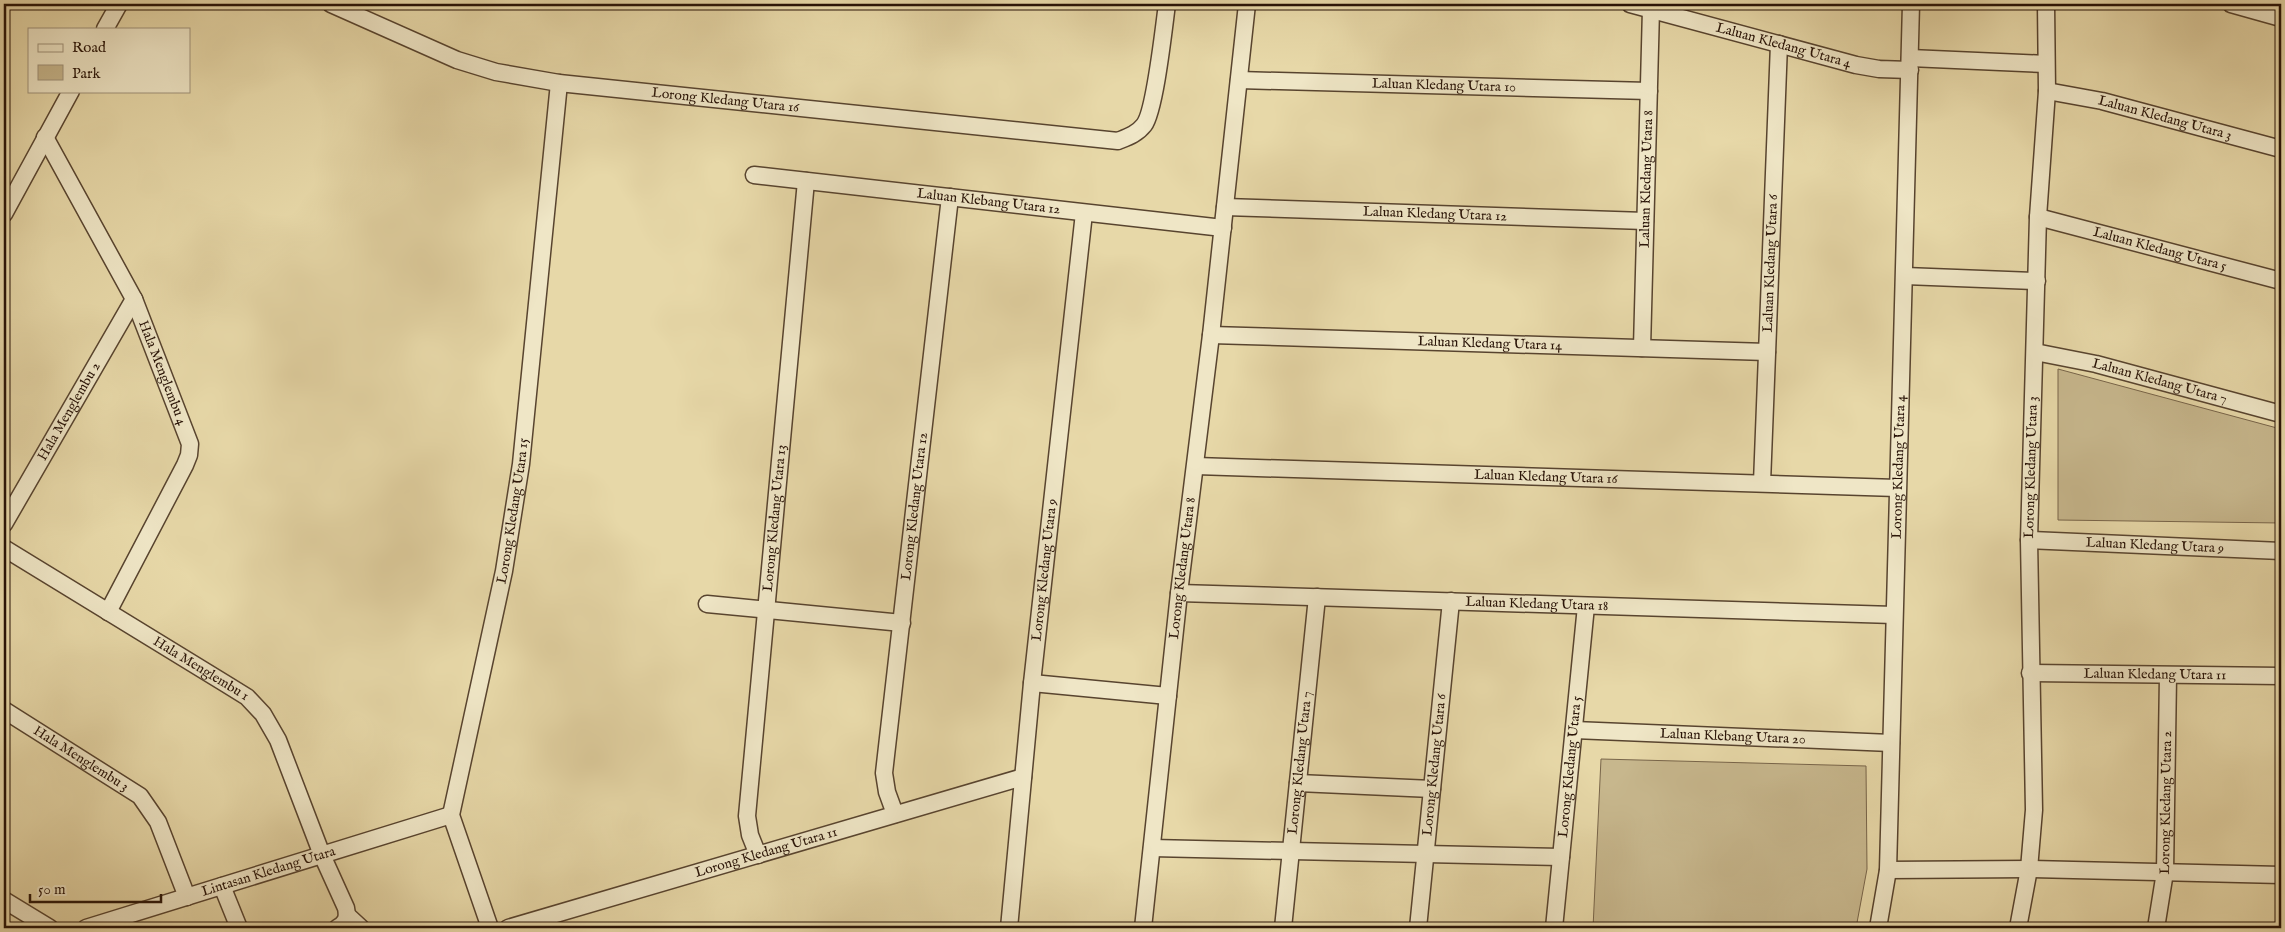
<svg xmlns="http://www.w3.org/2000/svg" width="2285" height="932" font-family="'IM FELL English',serif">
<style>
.green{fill:#c7b78d;stroke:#78654a}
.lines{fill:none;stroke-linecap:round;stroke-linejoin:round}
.street-casing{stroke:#58442f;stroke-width:19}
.street{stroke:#efe6c6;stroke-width:16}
.labels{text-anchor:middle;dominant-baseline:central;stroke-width:4;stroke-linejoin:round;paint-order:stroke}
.street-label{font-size:14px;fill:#281307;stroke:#efe6c6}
</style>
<rect width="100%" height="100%" fill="#e7d8a8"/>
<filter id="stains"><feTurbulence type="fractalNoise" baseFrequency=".004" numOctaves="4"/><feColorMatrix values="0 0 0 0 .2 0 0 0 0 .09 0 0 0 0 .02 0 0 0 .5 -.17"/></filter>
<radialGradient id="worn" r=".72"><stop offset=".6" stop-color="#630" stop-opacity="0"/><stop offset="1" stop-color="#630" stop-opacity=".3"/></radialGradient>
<!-- green -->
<g class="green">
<path d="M2058 369 2277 428 2281 487V523L2058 520Z"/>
<path d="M1601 759 1866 766 1867 869 1856 928H1593Z"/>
</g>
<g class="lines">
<!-- street casing -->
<g class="street-casing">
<g id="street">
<path id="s1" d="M331 4 457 60 496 72 559 83 1118 141C1128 137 1137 134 1144 125 1155 111 1164 26 1167 4"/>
<path id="s2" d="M1630 4 1856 65 1879 69 1910 70"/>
<path d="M2231 4 2281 18"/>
<path d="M105 29 119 4"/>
<path d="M1910 58 2046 64"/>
<path id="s3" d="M1239 80 1649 91"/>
<path id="s4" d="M2047 91 2102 101 2281 149"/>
<path id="s5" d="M45 137 134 299 190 444 189 455 185 465 108 612"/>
<path id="s6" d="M754 175 1223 228"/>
<path id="s7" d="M1225 207 1645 221"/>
<path d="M4 214 71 91"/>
<path id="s8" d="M2038 217 2281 281"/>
<path d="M1905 276 2037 281"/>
<path id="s9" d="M1211 335 1767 352"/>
<path id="s10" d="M1642 348 1651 9"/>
<path id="s11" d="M2035 352 2096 364 2281 414"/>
<path id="s12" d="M1196 466 1897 488"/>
<path id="s13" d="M1762 483 1779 44"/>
<path id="s14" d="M4 524 134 299"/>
<path id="s15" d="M2029 540 2281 551"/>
<path id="s16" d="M4 548 226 684 247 697 263 714 278 740 322 855 346 908C348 918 346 923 337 928"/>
<path id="s17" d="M1179 593 1894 615"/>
<path d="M707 604 902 623"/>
<path id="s18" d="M2030 673 2281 676"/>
<path d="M1032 683 1168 696"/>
<path id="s19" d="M4 710 140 796 158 822 187 897"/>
<path id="s20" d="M1574 730 1891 743"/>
<path d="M1298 783 1432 789"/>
<path id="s21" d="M895 814 887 792 884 773 950 197"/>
<path d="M1152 848 1561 857"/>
<path id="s22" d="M758 855 750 835 747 816 806 181"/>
<path d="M1888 870 2029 869 2281 875"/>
<path d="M222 886 239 928"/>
<path d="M4 900 50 928"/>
<path d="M348 916 361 928"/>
<path id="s23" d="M86 928 451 815"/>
<path id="s24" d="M490 928 451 815 504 571 521 464 559 83"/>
<path id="s25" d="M508 928 1023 777"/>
<path id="s26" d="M1009 928 1032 683 1084 213"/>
<path id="s27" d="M1143 928 1179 593 1211 335 1247 4"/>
<path id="s28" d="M1283 928 1317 597"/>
<path id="s29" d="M1418 928 1451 601"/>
<path id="s30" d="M1554 928 1586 606"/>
<path id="s31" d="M1878 928 1888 870 1911 4"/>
<path id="s32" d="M2018 928 2029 869 2034 810 2029 540 2038 217 2047 91 2046 4"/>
<path id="s33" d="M2156 928 2165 872 2168 676"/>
</g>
</g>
<!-- street -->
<use href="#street" class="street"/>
</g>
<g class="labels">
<!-- street labels -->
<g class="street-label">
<text stroke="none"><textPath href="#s2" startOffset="159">Laluan Kledang Utara 4</textPath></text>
<text stroke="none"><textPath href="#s3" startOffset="205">Laluan Kledang Utara 10</textPath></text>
<text stroke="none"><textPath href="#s1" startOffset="410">Lorong Kledang Utara 16</textPath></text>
<text stroke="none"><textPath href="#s4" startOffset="121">Laluan Kledang Utara 3</textPath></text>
<text stroke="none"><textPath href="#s10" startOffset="169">Laluan Kledang Utara 8</textPath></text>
<text stroke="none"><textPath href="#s6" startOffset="236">Laluan Klebang Utara 12</textPath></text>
<text stroke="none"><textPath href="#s7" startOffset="210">Laluan Kledang Utara 12</textPath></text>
<text stroke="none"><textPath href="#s8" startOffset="126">Laluan Kledang Utara 5</textPath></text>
<text stroke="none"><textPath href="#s13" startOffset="220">Laluan Kledang Utara 6</textPath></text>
<text stroke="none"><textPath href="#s9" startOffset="279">Laluan Kledang Utara 14</textPath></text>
<text stroke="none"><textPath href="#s5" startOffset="264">Hala Menglembu 4</textPath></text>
<text stroke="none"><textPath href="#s11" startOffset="128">Laluan Kledang Utara 7</textPath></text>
<text stroke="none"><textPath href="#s14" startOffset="130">Hala Menglembu 2</textPath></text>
<text stroke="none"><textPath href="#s31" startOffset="462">Lorong Kledang Utara 4</textPath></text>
<text stroke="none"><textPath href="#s32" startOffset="462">Lorong Kledang Utara 3</textPath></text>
<text stroke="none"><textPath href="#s12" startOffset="350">Laluan Kledang Utara 16</textPath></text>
<text stroke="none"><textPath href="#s21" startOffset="311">Lorong Kledang Utara 12</textPath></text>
<text stroke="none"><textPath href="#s24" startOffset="430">Lorong Kledang Utara 15</textPath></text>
<text stroke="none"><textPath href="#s22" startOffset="340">Lorong Kledang Utara 13</textPath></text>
<text stroke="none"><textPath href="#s15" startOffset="126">Laluan Kledang Utara 9</textPath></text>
<text stroke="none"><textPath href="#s27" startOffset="362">Lorong Kledang Utara 8</textPath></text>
<text stroke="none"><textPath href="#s26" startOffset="360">Lorong Kledang Utara 9</textPath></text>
<text stroke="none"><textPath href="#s17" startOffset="358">Laluan Kledang Utara 18</textPath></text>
<text stroke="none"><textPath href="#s16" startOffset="231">Hala Menglembu 1</textPath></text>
<text stroke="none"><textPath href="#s18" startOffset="125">Laluan Kledang Utara 11</textPath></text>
<text stroke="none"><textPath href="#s20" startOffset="159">Laluan Klebang Utara 20</textPath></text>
<text stroke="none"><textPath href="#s19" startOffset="91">Hala Menglembu 3</textPath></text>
<text stroke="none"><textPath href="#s28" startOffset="166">Lorong Kledang Utara 7</textPath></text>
<text stroke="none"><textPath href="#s29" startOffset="164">Lorong Kledang Utara 6</textPath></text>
<text stroke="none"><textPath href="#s30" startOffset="162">Lorong Kledang Utara 5</textPath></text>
<text stroke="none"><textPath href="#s33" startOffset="126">Lorong Kledang Utara 2</textPath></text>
<text stroke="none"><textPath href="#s25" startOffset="269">Lorong Kledang Utara 11</textPath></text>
<text stroke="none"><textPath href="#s23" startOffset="191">Lintasan Kledang Utara</textPath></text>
</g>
</g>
<!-- margin -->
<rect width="2285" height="932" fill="none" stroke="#e7d8a8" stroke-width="20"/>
<rect x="5" y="5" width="2275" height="922" fill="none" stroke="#281307" stroke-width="2.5"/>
<rect x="10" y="10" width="2265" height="912" fill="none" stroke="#281307"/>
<!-- legend -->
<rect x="28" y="28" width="162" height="65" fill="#efe6c6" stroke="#9f927a"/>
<rect x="38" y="44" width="25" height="8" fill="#efe6c6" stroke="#9f927a"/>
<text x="72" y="52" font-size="15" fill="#281307">Road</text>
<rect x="38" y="65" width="25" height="15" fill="#c7b78d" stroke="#9f927a"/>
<text x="72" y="78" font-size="15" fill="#281307">Park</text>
<!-- scale -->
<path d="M30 894v8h131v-8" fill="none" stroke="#281307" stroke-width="2.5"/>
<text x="38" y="894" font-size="15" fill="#281307" stroke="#efe6c6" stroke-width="4" paint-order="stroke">50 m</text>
<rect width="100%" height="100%" filter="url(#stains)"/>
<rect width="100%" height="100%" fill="url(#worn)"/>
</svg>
